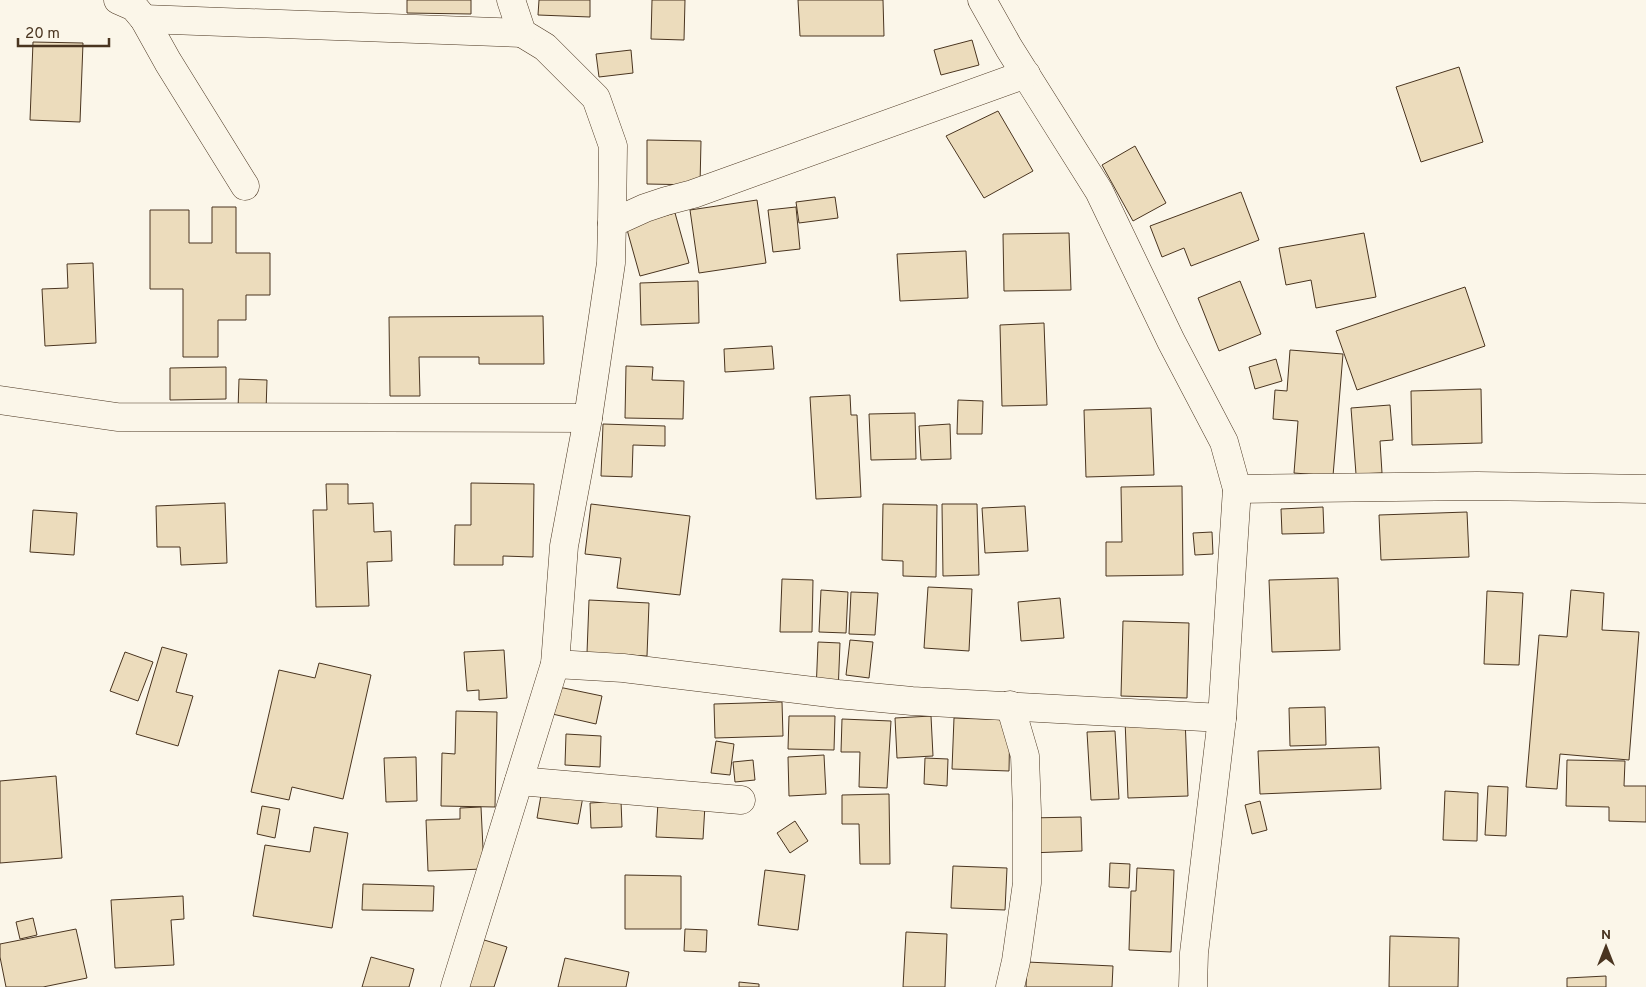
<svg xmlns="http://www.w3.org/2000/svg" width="1646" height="987" font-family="Overpass,sans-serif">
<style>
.building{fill:#ecdcbc;stroke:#4a3520}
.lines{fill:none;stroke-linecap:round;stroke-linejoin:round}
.street-casing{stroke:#4a3520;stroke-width:29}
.street{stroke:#fbf6e9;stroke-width:28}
</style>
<rect width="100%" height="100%" fill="#fbf6e9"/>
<!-- building -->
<g class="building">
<path d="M407 0H471V14L407 13Z"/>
<path d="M539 0H590V17L538 15Z"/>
<path d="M652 0H685L684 40 651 39Z"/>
<path d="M798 0H883L884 36H800Z"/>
<path d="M972 40 979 65 941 75 934 50Z"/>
<path d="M33 42 83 43 80 122 30 120Z"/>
<path d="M631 50 633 73 599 77 596 54Z"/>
<path d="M1459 67 1483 142 1421 162 1396 87Z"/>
<path d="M998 111 1033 171 984 198 946 136Z"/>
<path d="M647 140 701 141 700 185 647 184Z"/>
<path d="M1135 146 1166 203 1133 221 1102 165Z"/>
<path d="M1241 192 1259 240 1191 266 1184 248 1162 257 1150 226Z"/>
<path d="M835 197 838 218 799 223 796 202Z"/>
<path d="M757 200 766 263 699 273 690 210Z"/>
<path d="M212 207H236V253H270V295H246V320H218V357H183V289H150V210H189V243H212Z"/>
<path d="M796 207 800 249 773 252 768 210Z"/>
<path d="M675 213 689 263 640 276 626 226Z"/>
<path d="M1069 233 1071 290 1004 291 1003 234Z"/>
<path d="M1364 233 1376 297 1316 308 1311 280 1286 285 1279 248Z"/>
<path d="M966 251 968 298 900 301 897 254Z"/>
<path d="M93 263 96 343 45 346 42 289 68 288 67 264Z"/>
<path d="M698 281 699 323 641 325 640 283Z"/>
<path d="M1240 281 1261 334 1219 351 1198 298Z"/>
<path d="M1465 287 1485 346 1357 390 1336 331Z"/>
<path d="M543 316 544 364H479V357H419L420 396H390L389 317Z"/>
<path d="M1044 323 1047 405 1002 406 1000 325Z"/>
<path d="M772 346 774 369 725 372 724 349Z"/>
<path d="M1290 350 1343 354 1333 476 1294 473 1298 421 1273 419 1275 390 1287 391Z"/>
<path d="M1276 359 1282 381 1255 389 1249 367Z"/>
<path d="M626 366 653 367 652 380 684 381 683 419 625 418Z"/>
<path d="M226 367V399L170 400V368Z"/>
<path d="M239 379 267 380 266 411 238 410Z"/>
<path d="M1481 389 1482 443 1412 445 1411 391Z"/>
<path d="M850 395 851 415H857L861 497 816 499 810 397Z"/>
<path d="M958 400 983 401 982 434H957Z"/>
<path d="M1390 405 1393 440 1380 441 1382 473 1356 474 1351 408Z"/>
<path d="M1151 408 1154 475 1086 477 1084 410Z"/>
<path d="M915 413 916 459 871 460 869 414Z"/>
<path d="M603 424 665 426V446L633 445 632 477 601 476Z"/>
<path d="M950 424 951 459 921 460 919 426Z"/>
<path d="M471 483 534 484 533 557 503 556V565H454L455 525H471Z"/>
<path d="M326 484H348V504L373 503 374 532 391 531 392 561 367 562 369 606 316 607 313 510H327Z"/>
<path d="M1182 486 1183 575 1106 576V542H1122L1121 487Z"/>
<path d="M225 503 227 563 181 565 180 547H157L156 506Z"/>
<path d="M591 504 690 516 680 595 617 588 621 558 585 554Z"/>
<path d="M883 504 937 505 936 577 903 576V561L882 560Z"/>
<path d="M942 504H977L979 575 943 576Z"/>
<path d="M1025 506 1028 551 985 553 982 508Z"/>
<path d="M1323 507 1324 533 1282 534 1281 509Z"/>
<path d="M33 510 77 513 74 555 30 552Z"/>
<path d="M1467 512 1469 557 1381 560 1379 515Z"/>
<path d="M1212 532 1213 554 1195 555 1193 533Z"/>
<path d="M1338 578 1340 650 1272 652 1269 580Z"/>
<path d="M782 579 813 580 812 632H780Z"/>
<path d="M928 587 972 589 969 651 924 648Z"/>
<path d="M821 590 848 592 846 633 819 632Z"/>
<path d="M1571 590 1604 593 1602 630 1639 632 1629 760 1560 754 1557 789 1526 787 1539 635 1567 637Z"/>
<path d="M1487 591 1523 593 1519 665 1484 664Z"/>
<path d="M851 592 878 593 875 635 849 634Z"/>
<path d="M1060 598 1064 638 1021 641 1018 602Z"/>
<path d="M589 600 649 603 647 656 587 653Z"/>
<path d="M1123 621 1189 623 1187 698 1121 696Z"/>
<path d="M850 640 873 642 869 678 846 675Z"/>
<path d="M818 642 840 643 838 693 816 692Z"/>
<path d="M162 647 187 654 176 692 193 696 178 746 136 734Z"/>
<path d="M504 650 507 698 479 700V690L467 691 464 652Z"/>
<path d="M125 652 153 662 138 701 110 691Z"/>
<path d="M319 663 371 675 343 799 292 787 289 800 251 792 279 670 315 678Z"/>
<path d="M554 686 602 696 596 724 548 713Z"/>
<path d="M782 702 783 736 715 738 714 704Z"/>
<path d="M1325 707 1326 745 1290 746 1289 708Z"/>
<path d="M456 711 497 712 495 807 441 806 442 753 455 754Z"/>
<path d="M789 716H835L834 750 788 749Z"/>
<path d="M931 716 933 756 897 758 895 718Z"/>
<path d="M1185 717 1188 796 1128 798 1125 719Z"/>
<path d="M954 718 1010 720 1009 771 952 769Z"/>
<path d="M842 719 891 721 887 788 859 787 860 752H841Z"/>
<path d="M1115 731 1119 799 1091 800 1087 732Z"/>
<path d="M566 734 601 736 600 767 565 765Z"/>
<path d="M716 741 734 744 730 775 711 773Z"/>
<path d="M1379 747 1381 789 1260 794 1258 751Z"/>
<path d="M824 755 826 794 789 796 788 757Z"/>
<path d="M416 757 417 801 386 802 384 758Z"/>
<path d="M925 758 948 759 947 786 924 784Z"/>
<path d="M753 760 755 780 735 782 733 762Z"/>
<path d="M1567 760 1625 761 1624 786H1646V822L1609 821V807L1566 806Z"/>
<path d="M56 776 62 858 0 863V781Z"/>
<path d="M543 784 584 791 578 824 537 818Z"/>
<path d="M1488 786 1508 787 1506 836 1485 835Z"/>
<path d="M1445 791 1478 793 1477 841 1443 840Z"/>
<path d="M889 794 890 864H860L859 824H842V795Z"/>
<path d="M621 801 622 827 591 828 590 803Z"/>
<path d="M1260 801 1267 830 1252 834 1245 805Z"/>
<path d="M658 802 705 805 703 839 656 837Z"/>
<path d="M262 806 280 809 275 838 257 834Z"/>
<path d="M481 807 484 869 428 871 426 820 460 819V808Z"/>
<path d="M1081 817 1082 851 1029 853 1028 818Z"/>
<path d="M795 821 808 841 790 853 777 833Z"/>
<path d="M314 827 348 833 332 928 253 916 265 845 310 852Z"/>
<path d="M1110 863 1130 864 1129 888 1109 887Z"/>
<path d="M953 866 1007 868 1005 910 951 908Z"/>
<path d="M1137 868 1174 870 1171 952 1129 950 1131 891H1136Z"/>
<path d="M765 870 805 875 798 930 758 925Z"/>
<path d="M625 875 681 876V929H625Z"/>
<path d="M363 884 434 886 433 911 362 910Z"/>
<path d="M183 896 184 919 171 920 174 965 115 968 111 900Z"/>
<path d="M33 918 37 935 20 939 16 922Z"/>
<path d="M76 929 87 978 43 987H6L0 957V944Z"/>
<path d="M685 929 707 930 706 952 684 951Z"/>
<path d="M906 932 947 934 945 987H903Z"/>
<path d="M1390 936 1459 938 1458 987H1389Z"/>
<path d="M481 939 507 947 494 987H466Z"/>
<path d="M371 957 414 969 409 987H362Z"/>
<path d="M565 958 629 972 626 987H558Z"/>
<path d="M1027 962 1113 966 1112 987H1026Z"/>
<path d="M1606 976V987H1567V978Z"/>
<path d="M739 982 759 984V987H739Z"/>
</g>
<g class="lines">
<!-- street casing -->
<g class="street-casing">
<g id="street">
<path d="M118 0 134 7 144 19 168 62 245 186"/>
<path d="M511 0 522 33 545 47 596 98 613 146 612 223"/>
<path d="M982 0 1009 48 1099 191 1171 341 1224 442 1237 489 1222 718 1194 953 1193 987"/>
<path d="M144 19 522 33"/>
<path d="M0 400 117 417 588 418"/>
<path d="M1237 489 1477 486 1646 489"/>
<path d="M555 664 623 668 838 694 912 701 1222 718"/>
<path d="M1010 705 1025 756 1027 812V883L1016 961 1010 987"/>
<path d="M519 781 741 800"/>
<path d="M455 987 555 664 564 546 588 418 611 263 612 223 645 208 666 201 693 194 1026 74"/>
</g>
</g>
<!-- street -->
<use href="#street" class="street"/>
</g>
<!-- north arrow -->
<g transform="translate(1606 947)" stroke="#fbf6e9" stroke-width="4" paint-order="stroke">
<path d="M0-4L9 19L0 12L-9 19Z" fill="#4a3520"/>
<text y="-8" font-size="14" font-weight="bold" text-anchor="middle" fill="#4a3520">N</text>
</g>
<!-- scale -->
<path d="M18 38v8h91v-8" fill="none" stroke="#4a3520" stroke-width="2.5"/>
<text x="25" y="38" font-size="15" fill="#4a3520" stroke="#fbf6e9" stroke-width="4" paint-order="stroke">20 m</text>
</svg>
